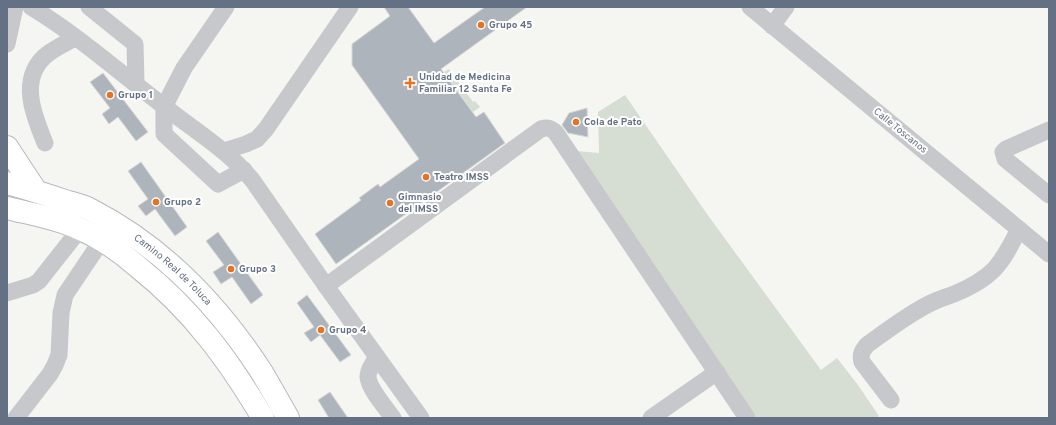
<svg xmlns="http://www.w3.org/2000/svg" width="1056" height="425" font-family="Overpass,sans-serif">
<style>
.green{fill:#d6ddd3}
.building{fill:#aeb4bb;stroke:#d7d7d5}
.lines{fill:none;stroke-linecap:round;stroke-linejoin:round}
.major-casing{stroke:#b6b9be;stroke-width:24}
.minor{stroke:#c6c8cc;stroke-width:17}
.major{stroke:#fff;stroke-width:22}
.poi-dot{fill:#e67222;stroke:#fff;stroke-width:1.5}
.labels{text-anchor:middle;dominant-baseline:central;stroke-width:4;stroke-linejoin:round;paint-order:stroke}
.poi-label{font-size:10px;font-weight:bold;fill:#647084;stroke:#fff;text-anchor:start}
.street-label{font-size:10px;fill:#647084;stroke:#fff}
</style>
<rect width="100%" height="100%" fill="#f5f6f2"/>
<!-- green -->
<g class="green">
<path d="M449 69 473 102 475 101 480 107 473 112 444 72Z"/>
<path d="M625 95 707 214 821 370 837 358 858 385 879 416 877 418H754L577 151 599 153 598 112Z"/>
</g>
<!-- building -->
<g class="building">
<path d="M384 7H408L434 43 485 7H527L441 69 476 117 484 112 505 143 336 264 315 234 361 200 359 198 378 184 380 187 419 159 352 65V44L390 16Z"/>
<path d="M103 73 148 132 136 141 118 117 109 124 102 114 110 108 90 82Z"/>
<path d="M587 108 588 137 568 133 562 125 569 113Z"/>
<path d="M141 162 187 227 175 236 155 209 146 216 138 206 148 199 128 171Z"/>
<path d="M218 232 263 295 251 304 232 277 221 284 213 272 224 265 206 241Z"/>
<path d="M307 295 351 355 340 362 320 335 311 342 304 333 314 327 297 303Z"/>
<path d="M330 392 348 418H329L318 400Z"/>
</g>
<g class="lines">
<!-- major casing -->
<g class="major-casing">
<g id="major">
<path d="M7 147 36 191"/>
<path id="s1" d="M7 183C28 189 48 195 68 202 76 204 84 206 91 210 161 246 218 305 261 371 270 386 279 402 288 418"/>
<path d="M7 208C31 214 57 218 80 229 101 238 121 252 138 267 192 310 228 359 263 418"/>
</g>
</g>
<!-- minor -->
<g class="minor">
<path d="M31 7C79 36 121 74 165 107 195 131 229 151 253 181L326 286 421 418"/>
<path d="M89 7 135 44 136 84"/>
<path d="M226 7 184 68 164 107V134L218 184 244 170"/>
<path d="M750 7 1049 254"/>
<path d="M772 26 786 7"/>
<path d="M7 44 15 7"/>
<path d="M1049 130 1006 149 1003 152 1005 159 1049 195"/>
<path d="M45 143C34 116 19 81 44 57 51 50 66 43 75 38"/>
<path d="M224 151 246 144 257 139 266 129 350 7"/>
<path d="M326 286 541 129C548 127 551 128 556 133L747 418"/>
<path d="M7 293 33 285 39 281 80 229 85 218"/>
<path d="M377 357C373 363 368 370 368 377 369 389 386 408 393 418"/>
<path d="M891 400 862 362C860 354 862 351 867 345 888 330 908 314 931 303 939 299 947 297 954 294 993 278 1001 265 1019 229"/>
<path d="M16 418 50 374 55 365 59 355 61 313 65 295 108 231"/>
<path d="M651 418 717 372"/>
</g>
<!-- major -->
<use href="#major" class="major"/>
</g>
<!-- markers -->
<g class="poi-dot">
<circle cx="481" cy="25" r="4"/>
<path d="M408 77h4v4h4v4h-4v4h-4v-4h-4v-4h4z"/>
<circle cx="110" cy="95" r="4"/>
<circle cx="576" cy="122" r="4"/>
<circle cx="426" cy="177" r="4"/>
<circle cx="156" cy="202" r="4"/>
<circle cx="390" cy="203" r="4"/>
<circle cx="231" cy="269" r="4"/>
<circle cx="321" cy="330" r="4"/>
</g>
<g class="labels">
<!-- poi labels -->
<g class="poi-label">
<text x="489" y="25">Grupo 45</text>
<text x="419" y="77">Unidad de Medicina<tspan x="419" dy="12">Familiar 12 Santa Fe</tspan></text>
<text x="118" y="95">Grupo 1</text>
<text x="584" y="122">Cola de Pato</text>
<text x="434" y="177">Teatro IMSS</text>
<text x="398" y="197">Gimnasio<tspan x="398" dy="12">del IMSS</tspan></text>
<text x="164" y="202">Grupo 2</text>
<text x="239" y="269">Grupo 3</text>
<text x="329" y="330">Grupo 4</text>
</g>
<!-- street labels -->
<g class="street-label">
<text transform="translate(900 131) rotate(39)">Calle Toscanos</text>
<text stroke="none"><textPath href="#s1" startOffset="190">Camino Real de Toluca</textPath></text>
</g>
</g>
<!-- border -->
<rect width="1056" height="425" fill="none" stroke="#647084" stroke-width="16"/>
</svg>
